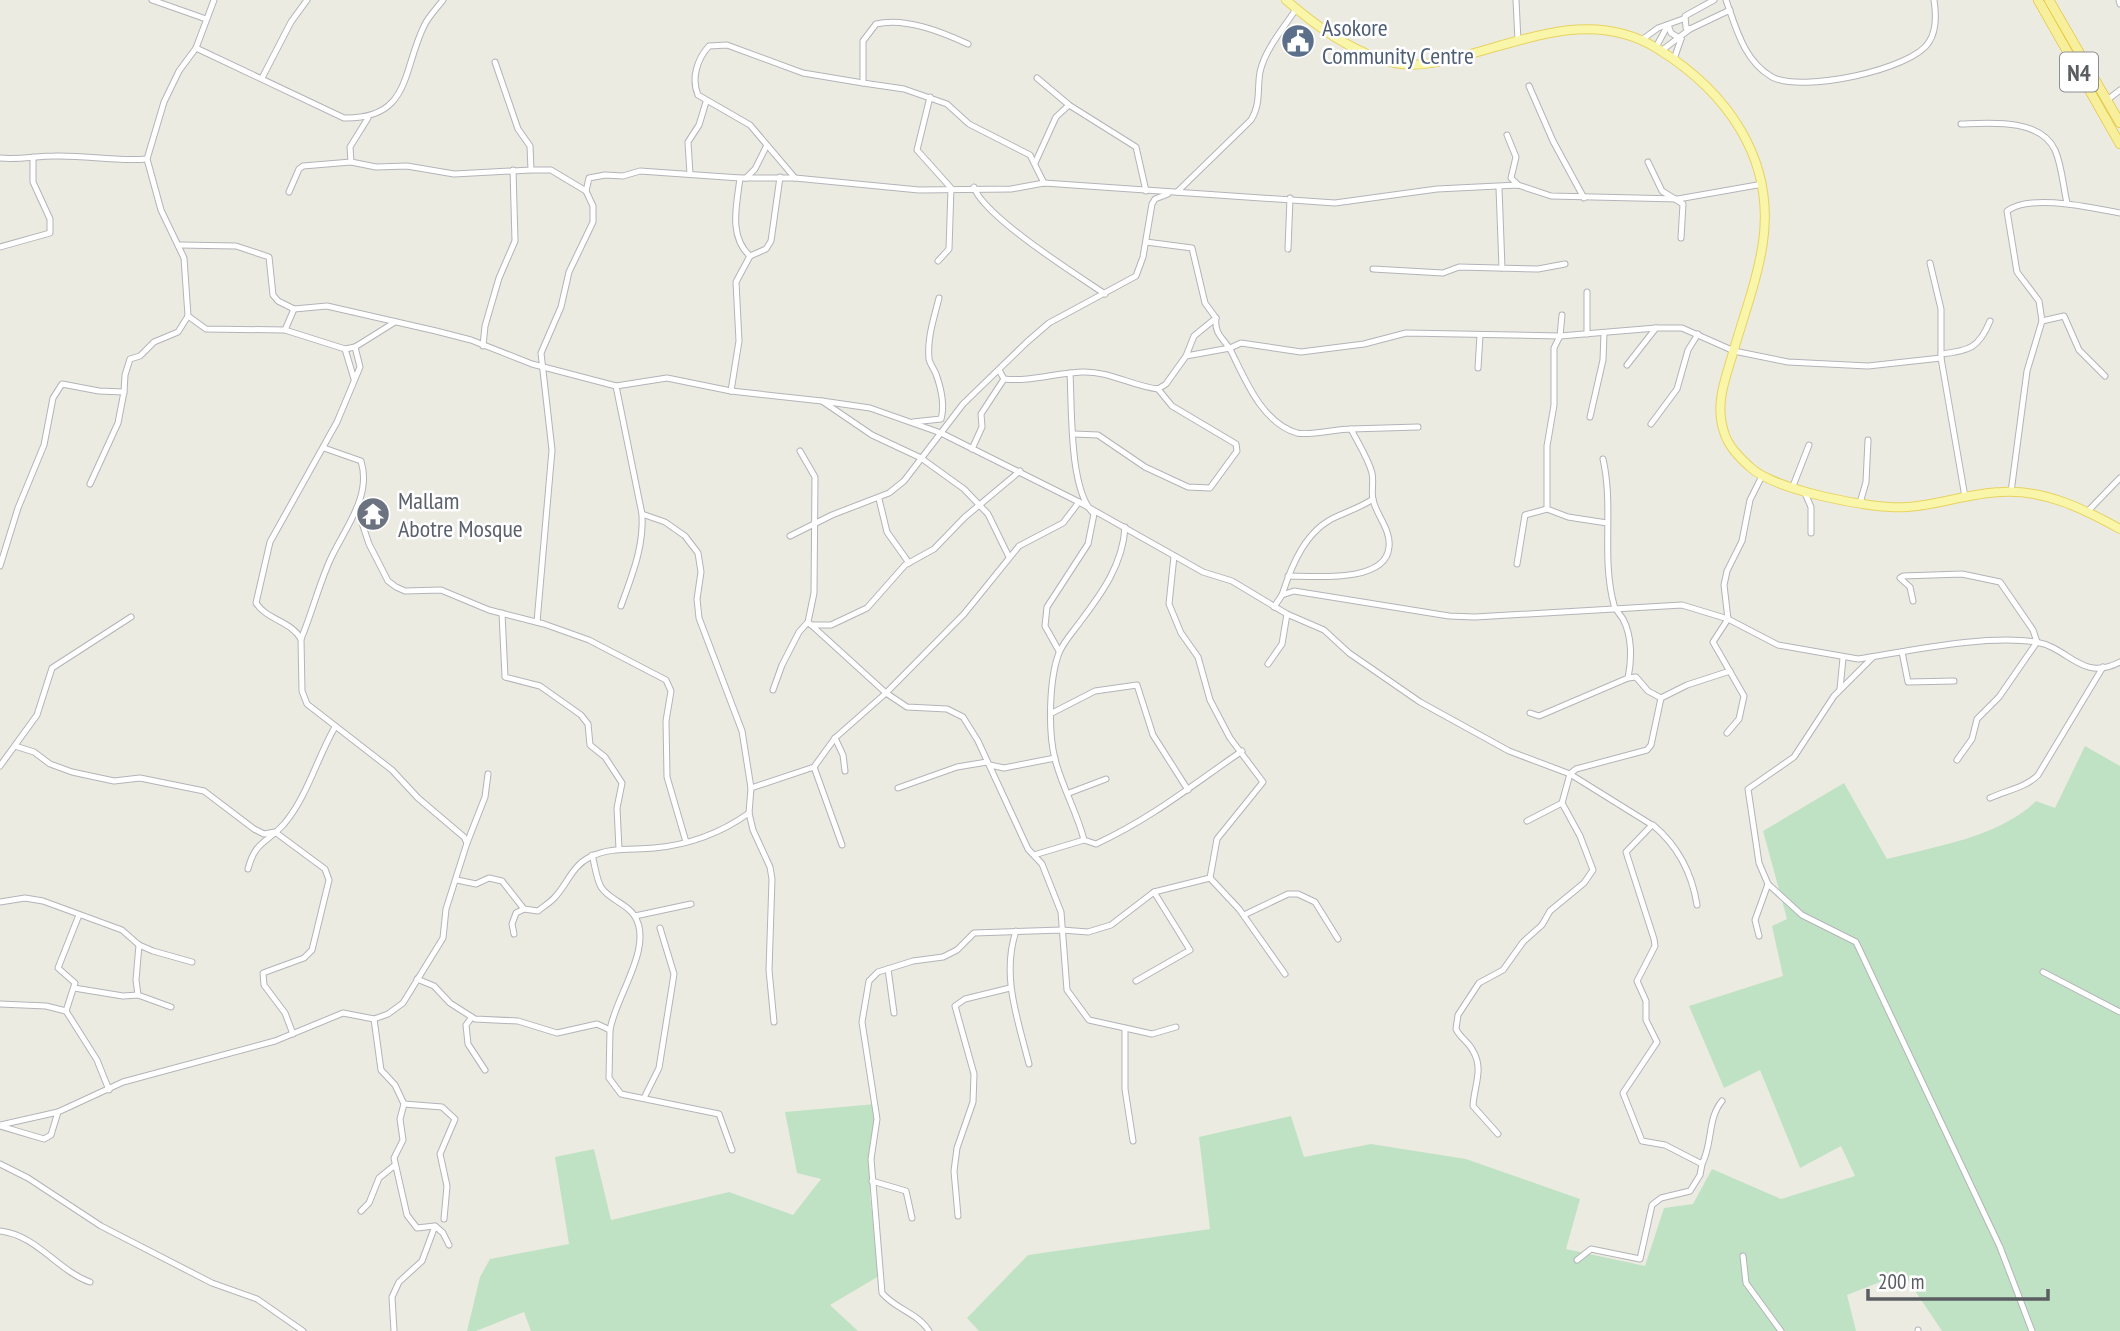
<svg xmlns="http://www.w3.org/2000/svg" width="2120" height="1331" font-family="'PT Sans Narrow',sans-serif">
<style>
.green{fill:#c0e2c4}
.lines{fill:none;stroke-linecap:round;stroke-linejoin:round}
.minor-casing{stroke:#b3b4b9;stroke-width:7}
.primary-casing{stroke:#e7d260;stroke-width:10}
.trunk-casing{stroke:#dfb80f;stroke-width:10}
.minor{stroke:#fff;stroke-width:5}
.primary{stroke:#f9f6aa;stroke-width:8}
.trunk{stroke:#f8ef9d;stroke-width:9}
.labels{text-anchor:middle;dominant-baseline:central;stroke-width:5;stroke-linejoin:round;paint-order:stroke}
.shield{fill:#fff;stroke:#8c8e91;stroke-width:2}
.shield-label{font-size:23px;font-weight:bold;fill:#5a5d62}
.service-label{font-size:24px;fill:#4e5e75;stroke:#fff;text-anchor:start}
.worship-label{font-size:24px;fill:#5b616d;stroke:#fff;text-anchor:start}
</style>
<rect width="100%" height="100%" fill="#ecebe2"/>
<!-- green -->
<g class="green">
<path d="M2085 746 2120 766V1331H1942L1903 1273 1847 1295 1856 1331H979L967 1318 1028 1255 1210 1229 1199 1137 1291 1116 1304 1157 1371 1144 1466 1159 1580 1199 1566 1249 1645 1266 1664 1208 1693 1204 1712 1169 1781 1199 1855 1176 1841 1146 1800 1168 1760 1070 1724 1088 1689 1006 1783 976 1772 926 1787 919 1763 831 1844 783 1887 859C1936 846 1999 837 2036 801L2055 808Z"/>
<path d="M876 1104 870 1196 879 1276 830 1305 858 1331H531L524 1312 476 1331H467L480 1277 490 1259 569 1244 555 1157 594 1149 611 1220 729 1192 793 1215 821 1179 797 1173 785 1112Z"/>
</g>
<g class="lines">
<!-- minor casing -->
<g class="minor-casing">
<g id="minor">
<path d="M152 0 206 19"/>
<path d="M1516 0 1518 41"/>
<path d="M1714 0 1685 16 1686 28 1690 29 1730 10"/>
<path d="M1726 0C1736 28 1744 61 1772 77 1801 93 1912 70 1929 42 1937 30 1936 13 1934 0"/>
<path d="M2119 0 2120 4"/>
<path d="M1668 25 1671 33 1681 39"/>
<path d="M1643 39 1658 28 1683 19"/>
<path d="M968 44C942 32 905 17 876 24L863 41V83L904 89 947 104 969 124 1030 155 1044 183"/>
<path d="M1656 47 1668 25"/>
<path d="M196 48 344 118C411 119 402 71 424 26 428 17 437 8 443 0"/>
<path d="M1661 51 1690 29"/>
<path d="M1674 59 1681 39"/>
<path d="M262 78 291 22 307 0"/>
<path d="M1037 78 1069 105"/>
<path d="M1529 86 1553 141 1584 198"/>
<path d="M930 97 917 150 951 188 949 249 938 261"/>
<path d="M2106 101 2120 90"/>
<path d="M368 118 350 147 351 162 376 167 407 166 454 174 531 170 530 146 518 129 495 62"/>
<path d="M1961 124C1990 123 2040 118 2055 150 2062 166 2063 186 2067 203"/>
<path d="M1507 135 1516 157 1511 178 1518 185"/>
<path d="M0 158C19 160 36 156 54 156 86 155 116 162 147 159"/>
<path d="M1648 162 1662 191 1683 204 1681 238"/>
<path d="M1035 163 1056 117 1069 105 1136 147 1146 191"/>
<path d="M531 170H551L586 191 593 206V222L569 272 561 307 541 353 552 450 537 622"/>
<path d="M690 174 688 142 699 125 706 102"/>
<path d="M740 178C737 204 728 236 750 256"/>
<path d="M746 178 755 169 766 147"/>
<path d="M795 178 750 125 698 95C691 79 697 59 709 46L727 45 803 73 863 83"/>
<path d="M974 187C983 216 1077 275 1105 294"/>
<path d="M1499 188 1502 268"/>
<path d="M586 191 589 178 605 175 623 176 640 171 740 178H795L919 190 1011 189 1044 183 1335 203 1437 189 1518 185 1551 196 1678 199 1763 184"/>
<path d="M289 192 299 169 303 166 351 162"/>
<path d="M1177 192 1251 120C1261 104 1257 89 1260 72 1265 49 1284 28 1296 9"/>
<path d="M1146 242 1192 248 1205 303 1216 318 1194 336 1186 356"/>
<path d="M180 245 236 246 269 257 273 295 278 301 294 309 327 306 436 331 471 340 532 364 616 386 667 378 731 391 822 401 872 435 921 458 964 489 988 514 1009 557"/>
<path d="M0 247 50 233V219L33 182V157"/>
<path d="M1288 249 1290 198"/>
<path d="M1930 263 1941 309V358L1965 497"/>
<path d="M1373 269 1443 273 1459 267 1538 269 1565 264"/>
<path d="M1562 315 1560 336 1554 348V405L1547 446V509L1568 517 1607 523"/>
<path d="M188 316 206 329 285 330 345 349 355 347"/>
<path d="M1216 318C1214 335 1224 338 1231 351 1245 379 1262 423 1297 433 1310 436 1336 429 1351 429 1358 443 1368 458 1372 473 1374 482 1371 492 1373 500 1377 516 1391 530 1389 547 1386 584 1312 576 1288 576"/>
<path d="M2042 321 2064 316 2079 350 2105 376"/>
<path d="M285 330 294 309"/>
<path d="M1587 334V292"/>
<path d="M483 346 485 326 499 278 515 241 513 170"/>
<path d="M345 349 354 379"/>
<path d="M1941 354C1969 351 1979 348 1990 321"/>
<path d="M1627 365 1656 328"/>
<path d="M1478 368 1480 335"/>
<path d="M999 370 1004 379C1031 382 1055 373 1082 372 1109 371 1132 386 1158 389L1166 384 1186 356 1230 348 1241 343 1301 352 1364 344 1406 333 1560 336 1656 328H1682L1734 351 1788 362 1868 366 1941 358"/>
<path d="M616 386 642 514 665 522 685 536 698 553 701 572 697 599 699 618 742 731 751 788 749 813 753 830 770 867 772 879 769 970 774 1022"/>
<path d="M731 391 739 341 736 282 750 256 766 249 771 241 780 177"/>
<path d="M822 401 870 408 941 433 1079 502 1203 572 1232 581 1287 614 1324 630 1349 653 1420 702 1509 751 1570 774 1652 825 1626 852 1654 939 1655 946 1637 981 1646 1001V1020L1657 1042 1623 1093 1642 1141 1665 1145 1702 1164C1713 1143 1707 1119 1722 1101"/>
<path d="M1590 417 1603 360 1604 333"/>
<path d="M913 422 941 419C945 405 941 388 936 374 934 369 930 364 929 359 927 338 934 318 939 298"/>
<path d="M1651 424 1677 389 1688 350 1698 334"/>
<path d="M1351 429 1418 427"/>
<path d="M1074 434 1098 435 1145 467 1188 487 1210 488 1237 451 1236 444 1172 406 1158 389"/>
<path d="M972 449 982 427 981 414 1004 379"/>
<path d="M90 484 118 423 124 392"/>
<path d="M1793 486 1809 445"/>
<path d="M1804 491 1811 507V533"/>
<path d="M2011 492 2027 371 2042 321 2039 301 2017 272 2007 211C2031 193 2092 208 2120 213"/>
<path d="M879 499 887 532 909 563"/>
<path d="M1860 503 1866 482 1868 440"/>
<path d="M357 508 369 544 388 581 396 587 405 591 441 590 489 610 544 624 589 640 666 680 671 691 666 721 667 777 686 842"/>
<path d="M2088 511 2120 478"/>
<path d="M1125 527C1123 564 1102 593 1080 622 1073 632 1064 641 1059 653 1049 679 1048 732 1055 759 1062 787 1077 812 1084 840L1096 844C1152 818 1191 786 1242 751"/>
<path d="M790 536 832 515 889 493 904 481 963 404 1027 342 1049 323 1136 276 1143 257 1152 204 1155 199 1168 194"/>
<path d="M1174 556 1169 604 1181 633 1198 657 1210 700 1230 738 1263 782 1217 839 1210 878"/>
<path d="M1517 564 1525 515 1547 509"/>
<path d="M0 566 18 508 44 445 53 398 62 384 99 391 124 392 125 375 130 359 140 356 154 342 178 332 188 316 184 258 161 210 147 159 164 102 179 71 196 48 214 0"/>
<path d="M1282 595C1292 564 1306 529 1338 516 1351 510 1361 507 1373 499"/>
<path d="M1913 601 1910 587 1900 578 1903 576 1962 574 2000 582 2033 630 2037 642 1999 697 1977 719 1972 739 1957 760"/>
<path d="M621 606C632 575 644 547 642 514"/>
<path d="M1274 607 1282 595 1294 591 1449 616 1475 617 1682 605 1728 619 1778 645 1858 659C1909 651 1986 634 2036 642 2070 648 2081 682 2120 662"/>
<path d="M502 613 505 677 540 686 581 715 588 724 590 745 605 757 622 783 617 808 619 849"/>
<path d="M808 622 886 693 907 707 947 709 963 717 978 741 1028 849 1042 864 1061 912 1067 990 1089 1020 1152 1034 1176 1027"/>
<path d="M811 625H831L867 608 905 565 934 549 965 517 1020 471"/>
<path d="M301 639C312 613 319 584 331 558 345 528 372 496 361 461L324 448"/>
<path d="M1059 651 1045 626 1047 607 1088 544 1094 514C1069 491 1072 408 1070 373"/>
<path d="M1902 652 1908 682 1954 681"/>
<path d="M1268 664 1282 644 1287 614"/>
<path d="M1628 678 1636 677 1648 691 1661 698"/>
<path d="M1840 689 1843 658"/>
<path d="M773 690 782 665 799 632 808 622 814 593 815 477 800 451"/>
<path d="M1052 713 1095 691 1137 685 1153 735 1188 790"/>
<path d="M1530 713 1539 716 1628 678C1632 659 1632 636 1623 619 1620 614 1616 611 1614 605 1601 558 1614 507 1603 459"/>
<path d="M1727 733 1739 719 1744 696 1713 642 1728 619 1724 585 1727 571 1742 541 1750 500 1762 476"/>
<path d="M835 738 843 755 845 771"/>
<path d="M15 746 34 752 50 764 72 772 114 781 140 778 204 791 254 829 264 834 275 832 325 869 329 880 312 950 304 958 263 973 264 985 285 1013 293 1034"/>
<path d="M990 765 1004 768 1055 758"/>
<path d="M0 766 37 715 52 668 131 617"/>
<path d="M814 767 842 845"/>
<path d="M751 788 814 767 835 738 886 693 964 614 1019 546 1063 523 1079 502"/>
<path d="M898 788 957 767 987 762"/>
<path d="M1069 793 1106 779"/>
<path d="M1990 798C2005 791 2027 787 2038 775L2103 667"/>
<path d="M1527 821 1562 803 1570 774 1576 769 1647 750 1651 745 1661 698 1687 685 1730 671"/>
<path d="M1653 825C1679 847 1692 873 1697 905"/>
<path d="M467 843 485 797 488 774"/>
<path d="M1034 855 1084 840"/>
<path d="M248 869C255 841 267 843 284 824 307 797 317 758 335 727"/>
<path d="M457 880 476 884 489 878 502 881 524 909 538 911C544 906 551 902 555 897 568 883 572 866 590 857 609 847 632 850 654 848 688 845 721 833 749 813"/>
<path d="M1768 884 1802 915 1856 942 2000 1247 2032 1331"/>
<path d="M0 902 25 898 43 901 122 930 139 945 153 951 192 962"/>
<path d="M1244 915 1288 894H1298L1315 902 1338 939"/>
<path d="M635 916 691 904"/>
<path d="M1016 931C1001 976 1018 1020 1029 1064"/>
<path d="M514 934 512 924 516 913 524 909"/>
<path d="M1759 936 1755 920 1768 884 1759 863 1748 789 1794 757 1834 696 1873 657"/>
<path d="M139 945 136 980 138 995 171 1007"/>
<path d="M888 969 894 1013"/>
<path d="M2043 972 2120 1012"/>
<path d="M417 979 434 986 450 1003 475 1019 518 1021 557 1033 597 1024 610 1030C615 997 655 946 634 915 626 903 608 899 601 887 596 878 595 865 592 855"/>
<path d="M1136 981 1190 950 1154 892"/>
<path d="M74 988 123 996 138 995"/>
<path d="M0 1004 46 1006 66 1011 97 1060 109 1090"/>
<path d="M66 1011 75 983 58 968 79 915"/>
<path d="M472 1017 466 1025 468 1044 485 1070"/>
<path d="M374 1019 381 1070 395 1085 404 1104 400 1119 403 1140 394 1158 407 1215 417 1228 435 1226 443 1233 449 1245"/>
<path d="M1125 1028V1089L1133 1141"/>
<path d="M610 1030 609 1078 621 1094 719 1114 732 1150"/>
<path d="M644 1098 659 1068 674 974 660 928"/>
<path d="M404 1104 442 1107 455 1119 440 1154 447 1186 444 1219"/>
<path d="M0 1125 58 1112"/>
<path d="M0 1126 44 1139 51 1135 58 1112 123 1082 275 1041 343 1013 374 1019 388 1014 403 1003 443 938 446 909 467 843 464 837 418 798 392 770 307 704 302 691 301 639C291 621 267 620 256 603L270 542 337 422 360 367 355 347 395 322"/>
<path d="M1498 1134 1473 1106C1474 1086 1484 1069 1473 1051 1469 1042 1460 1038 1456 1029L1458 1015 1479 983 1503 970 1523 942 1542 925 1550 911 1584 883 1593 870 1580 836 1562 803"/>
<path d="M0 1164 28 1178 101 1226 212 1283 257 1299 303 1331"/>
<path d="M872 1181 906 1191 912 1218"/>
<path d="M361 1211 369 1203 379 1178 395 1165"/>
<path d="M958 1216 954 1171 957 1148 973 1102 974 1074 955 1006 965 999 1010 988"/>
<path d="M0 1231C37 1235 58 1271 90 1282"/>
<path d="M1743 1256 1746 1283 1781 1331"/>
<path d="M1577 1260 1591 1249 1640 1259 1652 1205 1661 1198 1690 1191 1700 1175 1702 1164"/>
<path d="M1918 1330V1331"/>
<path d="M394 1331 392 1297 399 1282 422 1261 435 1226"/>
<path d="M929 1331C918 1313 895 1309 882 1293L871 1159 877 1119 862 1022 869 981 878 972 913 961 943 957 957 950 974 933 1062 930 1088 932 1111 925 1154 892 1210 878 1239 909 1285 974"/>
</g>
</g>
<!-- primary casing -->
<g class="primary-casing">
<path id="primary" d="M1286 0C1317 27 1354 54 1395 63 1417 68 1442 61 1463 56 1529 39 1595 9 1658 49 1726 91 1775 158 1763 242 1758 277 1745 312 1735 346 1727 375 1714 402 1724 432 1728 446 1739 457 1750 467 1774 490 1873 510 1907 507 1939 505 1969 493 2001 492 2044 489 2084 509 2120 529"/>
</g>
<!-- trunk casing -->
<g class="trunk-casing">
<g id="trunk">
<path d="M2038 0 2120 144"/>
<path d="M2049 0 2120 123"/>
</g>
</g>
<!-- minor -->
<use href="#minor" class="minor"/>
<!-- primary -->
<use href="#primary" class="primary"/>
<!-- trunk -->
<use href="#trunk" class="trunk"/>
</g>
<!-- icons -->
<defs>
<g id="civic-disc" transform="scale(1.75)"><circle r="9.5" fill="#5c6f8a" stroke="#fff"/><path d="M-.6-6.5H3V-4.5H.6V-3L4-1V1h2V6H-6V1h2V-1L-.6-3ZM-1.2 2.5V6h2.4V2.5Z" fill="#fff"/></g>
<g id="temple-disc" transform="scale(1.75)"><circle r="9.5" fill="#6b7280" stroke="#fff"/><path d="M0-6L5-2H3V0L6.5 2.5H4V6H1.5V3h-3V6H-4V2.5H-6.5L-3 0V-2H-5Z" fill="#fff"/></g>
</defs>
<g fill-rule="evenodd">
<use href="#civic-disc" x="1298" y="41"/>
<use href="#temple-disc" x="373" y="514"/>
</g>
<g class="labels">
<!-- shield labels -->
<rect class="shield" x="2060" y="52.5" width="38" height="39" rx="5"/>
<g class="shield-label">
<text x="2079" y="72">N4</text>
</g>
<!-- service labels -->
<g class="service-label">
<text x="1322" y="27">Asokore<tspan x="1322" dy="28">Community Centre</tspan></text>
</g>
<!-- worship labels -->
<g class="worship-label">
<text x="398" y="500">Mallam<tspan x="398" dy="28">Abotre Mosque</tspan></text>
</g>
</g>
<!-- scale -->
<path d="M1868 1289v10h180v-10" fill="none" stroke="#5a5d62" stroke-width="3.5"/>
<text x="1878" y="1289" font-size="21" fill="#5a5d62" stroke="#ffffff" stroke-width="5" paint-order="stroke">200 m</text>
</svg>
